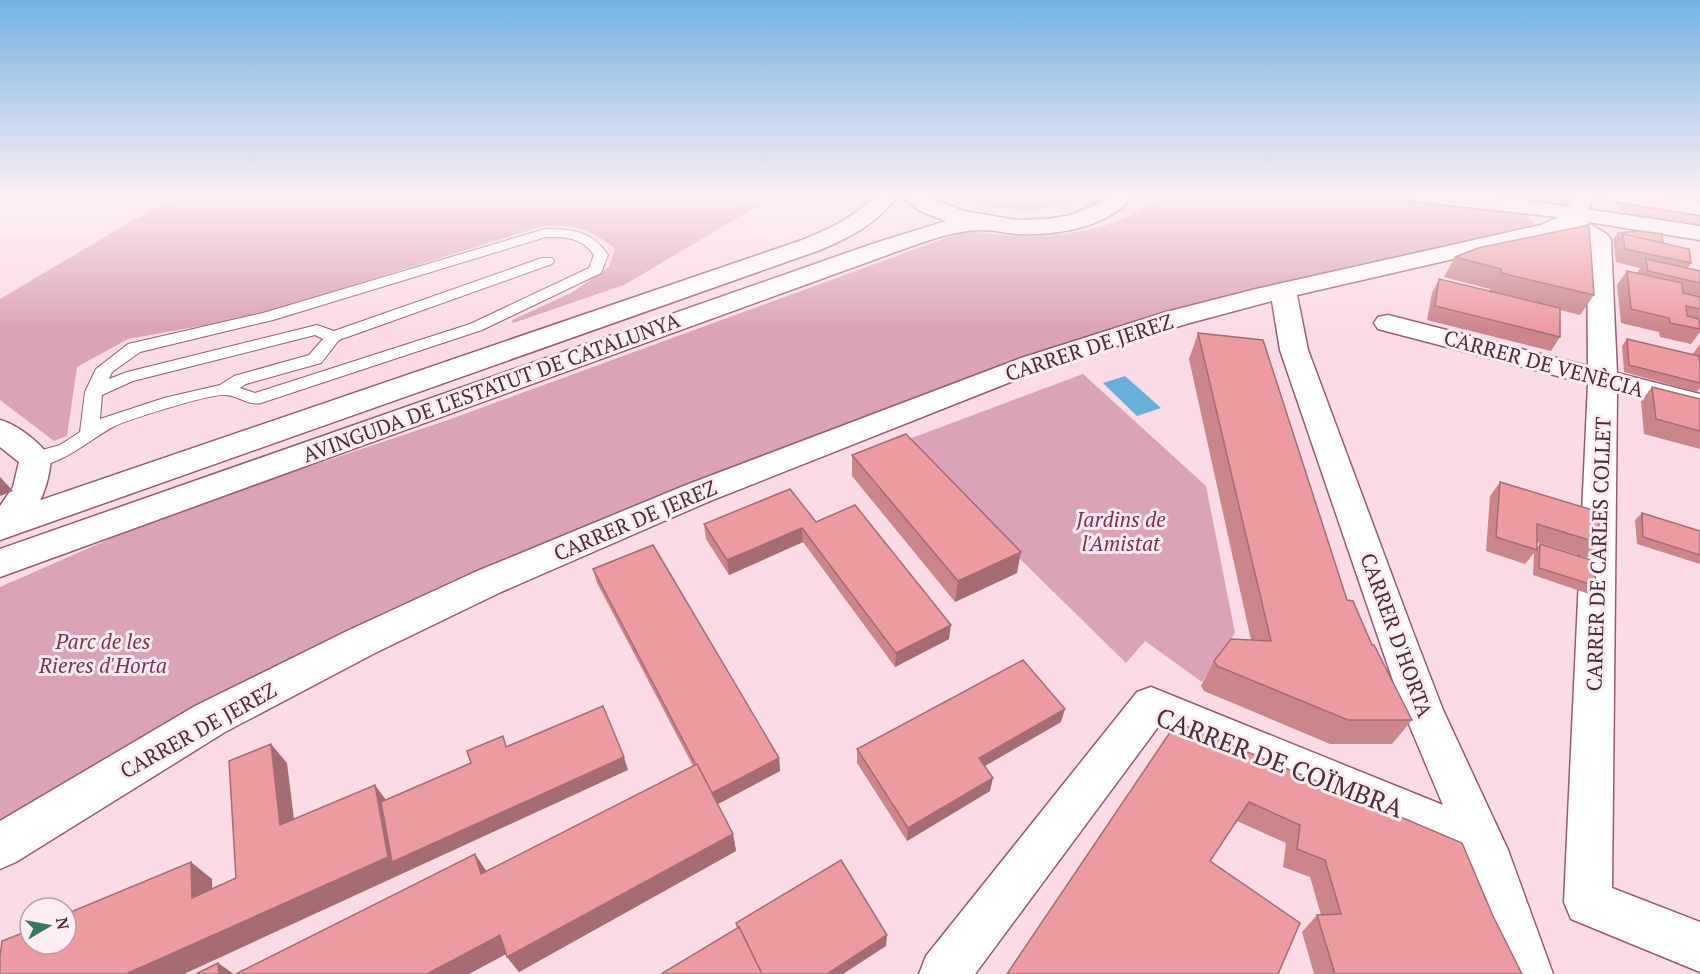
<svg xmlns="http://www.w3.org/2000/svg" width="1700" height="974" font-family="'PT Serif',serif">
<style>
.green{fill:#dba3b7}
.water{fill:#67b0d9}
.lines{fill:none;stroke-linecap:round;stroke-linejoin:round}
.lane-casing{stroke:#9d5874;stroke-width:2}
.street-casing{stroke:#9d5874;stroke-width:3}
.primary-casing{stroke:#9d5874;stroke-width:3}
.lane{fill:#fff;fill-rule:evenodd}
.street{fill:#fff;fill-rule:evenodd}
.primary{fill:#fff;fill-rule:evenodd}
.wall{fill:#cb868a}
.shaded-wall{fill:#a56d71}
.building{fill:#ec9ca1;stroke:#a56d71;stroke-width:1.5}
.labels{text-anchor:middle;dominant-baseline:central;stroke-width:6;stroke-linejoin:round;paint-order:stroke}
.street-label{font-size:21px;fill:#4d2e3a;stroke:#fdedf2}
.park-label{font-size:21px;font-style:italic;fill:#842e55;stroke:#fdedf2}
.near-street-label{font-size:26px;fill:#4d2e3a;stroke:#fdedf2}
</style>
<rect width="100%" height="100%" fill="#fbdbe6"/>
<!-- green -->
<g class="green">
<path d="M187 194H744L736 202 761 204 624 285 513 323 512 320 571 293 609 267 615 249C588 228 577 225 543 226L251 317 128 339 77 367 67 436 54 441 0 400V299L137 218Z"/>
<path d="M1074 194H1087C1056 216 1011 210 976 204L981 199C1013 205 1043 206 1074 194Z"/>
<path d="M1167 194H1360L1499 206C1512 208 1525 211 1534 223L1526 228 1194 305 586 530 0 832V587L162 516 448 420 962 232C981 231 999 236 1017 236 1053 237 1090 233 1123 219 1138 213 1153 202 1167 194Z"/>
<path d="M1625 204 1700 214V227L1629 215 1620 210 1618 206Z"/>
<path d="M1083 374 1206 486 1235 633 1202 682 1145 641 1126 663 901 442Z"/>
</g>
<!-- water -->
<path class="water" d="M1125 376 1161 408 1137 416 1103 383Z"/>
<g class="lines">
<!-- lane casing -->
<g class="lane-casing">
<path id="lane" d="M545 229C573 229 592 231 608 255L601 273 482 330 261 403C248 406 239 396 226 395 212 393 130 419 115 426 92 437 56 472 28 464L26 459 28 454 60 445 80 432 85 392 96 369 128 344 263 313ZM546 237C566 237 581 237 594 255L589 268 470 324 255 393 240 388 246 384 321 363 339 340 552 264 554 261 552 258H542L334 331 317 325 127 372 109 379 112 372 140 352 273 320ZM315 335 323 339 309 355 234 376 220 385 164 398 100 419 102 395 133 381Z"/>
</g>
<!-- street casing -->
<g class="street-casing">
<g id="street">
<path d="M1575 194H1598L1591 203 1585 221 1608 235 1611 240 1617 373 1700 394V414L1617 392 1612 888 1700 922V972L1571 919 1564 902 1588 384 1378 329 1374 323 1378 317 1388 315 1588 366 1587 243 1567 231 1549 237 1297 295 1308 350 1413 632 1443 710 1508 850 1553 974H1503L1467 865 1402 831 1158 727 975 974H919L926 956 1137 692 1151 687 1443 805 1403 710 1280 350 1272 301 1186 324 1041 370 710 501 501 592 375 653 225 732 16 862 0 869V821L195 706 347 631 475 572 686 485 1021 358 1166 312 1256 289 1541 225 1565 214 1569 202Z"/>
<path d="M0 420C18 425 41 443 51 459 48 492 34 526 0 537V506L13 487 19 462 0 447Z"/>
</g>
</g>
<!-- primary casing -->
<g class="primary-casing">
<g id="primary">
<path d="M875 194H924L963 211 1017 220 1048 219 1071 215 1094 205 1109 194H1134C1111 228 1054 236 1016 234 1005 233 994 230 984 230 951 230 919 244 890 254L0 577V549L872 244 946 221 922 212 898 195C878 223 851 237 820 250L0 540V514L802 240C829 229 857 217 875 194Z"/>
<path d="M1403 194H1486L1700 226V240L1557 217 1414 201 1406 199Z"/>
<path d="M1601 194H1654L1700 201V215L1612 201 1604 199Z"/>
</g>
</g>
<!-- lane -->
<use href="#lane" class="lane"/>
<!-- street -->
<use href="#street" class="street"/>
<!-- primary -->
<use href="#primary" class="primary"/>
</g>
<!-- wall -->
<g class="wall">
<path d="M1618 233 1663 243 1691 263 1688 268 1700 271V317L1699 319 1700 323V332L1691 344 1660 337 1659 332 1621 323 1617 285 1627 271 1637 273 1640 268 1616 262 1613 239Z"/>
<path d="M1478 248 1594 295 1580 315 1560 310V337L1551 351 1427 320 1432 293 1439 279 1490 291V289L1444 277 1455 257Z"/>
<path d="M1198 333 1347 600 1412 720 1392 744H1330L1204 691 1201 686 1214 661 1251 640 1189 359Z"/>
<path d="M1627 339 1692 355 1700 344V388L1697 392 1624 372 1622 346Z"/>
<path d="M1652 387 1700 399V449L1644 434 1641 401Z"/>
<path d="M852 455 1017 573 955 602 852 476Z"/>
<path d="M1500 482 1599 543 1587 558 1537 542V548L1540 544 1596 586 1589 594 1533 575 1534 553 1525 564 1486 551 1490 496Z"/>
<path d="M1642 513 1700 531V564L1637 544 1635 520Z"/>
<path d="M816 522 949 639 895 667 803 542 729 575 706 539 704 524Z"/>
<path d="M593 569 779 758 780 771 718 804 733 834 736 851 519 972 507 957 487 871 693 766 597 583Z"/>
<path d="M1061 722 985 766 990 791 907 841 857 763V749Z"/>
<path d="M1177 722 1493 916 1522 974H1314L1302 932 1317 915H1321L1310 877 1283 867 1286 843 1237 821 1210 861 1007 974Z"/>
</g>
<!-- shaded-wall -->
<g class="shaded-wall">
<path d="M0 477 13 491 0 496Z"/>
<path d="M802 528 803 542 729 575 727 560Z"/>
<path d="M1021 552 1017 573 955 602 958 581Z"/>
<path d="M951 625 949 639 895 667 896 653Z"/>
<path d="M1065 709 1061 722 976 771 979 758Z"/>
<path d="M271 744 287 763 297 843 280 825Z"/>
<path d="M624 757 628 770 184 974H126L375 785 389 804Z"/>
<path d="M779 758 780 771 714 806 711 794Z"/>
<path d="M993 778 990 791 907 841 908 828Z"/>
<path d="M733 834 736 851 519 972 507 957Z"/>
<path d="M475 854 487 872 481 874Z"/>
<path d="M191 862 212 879 213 914 192 898Z"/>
<path d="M500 935 512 951 469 974H427Z"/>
<path d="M887 935 886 946 843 974H827Z"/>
<path d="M218 963 234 974H219Z"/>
</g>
<!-- building -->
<g class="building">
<path d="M1589 225 1594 295 1501 273V269L1455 257 1478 248Z"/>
<path d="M1639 231 1662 234 1663 243 1623 234 1618 241V233Z"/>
<path d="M1623 234 1689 249 1691 263 1625 249Z"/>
<path d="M1646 259 1700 271V283L1648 271Z"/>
<path d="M1627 271 1682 283 1683 293 1700 297V309L1686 306 1687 316 1699 319 1700 329 1670 323 1669 318 1631 309Z"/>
<path d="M1439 279 1560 308V337L1435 306Z"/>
<path d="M1198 333 1263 340 1347 600 1353 601 1372 645H1374L1412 720H1348L1217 666 1214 661 1231 639 1271 641Z"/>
<path d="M1627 339 1699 356 1700 364V383L1629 365Z"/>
<path d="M1652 387 1700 399V431L1656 419Z"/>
<path d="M906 434 1021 552 958 581 852 455Z"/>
<path d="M1500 482 1599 512V543L1537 524V550L1496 537Z"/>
<path d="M790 489 816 522 855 505 951 625 896 653 802 528 727 560 704 524Z"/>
<path d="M1642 513 1700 531V555L1643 537Z"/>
<path d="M1540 544 1594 561 1596 586 1539 568Z"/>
<path d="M653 545 779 758 712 793 697 764 696 765 593 569Z"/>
<path d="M1023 660 1065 709 979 758 993 778 908 828 857 749Z"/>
<path d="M603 706 624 757 392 862 381 802 471 763 467 751 503 736 506 747Z"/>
<path d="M1177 722 1462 843 1493 916 1522 974H1335L1317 915 1341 914 1325 860 1297 849 1300 825 1249 802 1210 861 1300 923 1278 974H1007Z"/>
<path d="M271 744 280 825 375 785 388 857 126 974H0V956L2 941 30 930V944H66V914L191 862 192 898 236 878 229 761Z"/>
<path d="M697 764 733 834 507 957 500 935 427 974H236L475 854 481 874Z"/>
<path d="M841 860 887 935 827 974H762L739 927 738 928 736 923Z"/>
<path d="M739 927 762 974H661Z"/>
<path d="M218 963 219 974H196Z"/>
</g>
<!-- sky -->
<linearGradient id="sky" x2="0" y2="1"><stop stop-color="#74b2e2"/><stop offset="0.59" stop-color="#fdeff4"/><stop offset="1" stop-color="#fdeff4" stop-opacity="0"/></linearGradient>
<rect width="1700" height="330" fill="url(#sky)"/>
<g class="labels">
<!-- street labels -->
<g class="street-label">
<text transform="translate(1089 347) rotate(-18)">CARRER DE JEREZ</text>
<text transform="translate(1544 363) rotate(15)">CARRER DE VENÈCIA</text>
<text transform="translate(491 387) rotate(-20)">AVINGUDA DE L'ESTATUT DE CATALUNYA</text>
<text transform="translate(635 520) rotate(-23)">CARRER DE JEREZ</text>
<text transform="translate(1598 554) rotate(-88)">CARRER DE CARLES COLLET</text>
<text transform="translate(1397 635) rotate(70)">CARRER D'HORTA</text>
<text transform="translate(198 730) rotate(-29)">CARRER DE JEREZ</text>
</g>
<!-- park labels -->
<g class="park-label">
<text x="1121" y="519">Jardins de<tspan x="1121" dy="24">l'Amistat</tspan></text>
<text x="103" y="641">Parc de les<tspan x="103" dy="24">Rieres d'Horta</tspan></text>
</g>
<!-- near-street labels -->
<g class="near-street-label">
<text transform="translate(1280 762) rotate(21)">CARRER DE COÏMBRA</text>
</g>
</g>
<!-- north arrow -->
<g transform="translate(48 926) rotate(80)"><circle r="28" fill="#fdedf2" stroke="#b7a1a8" stroke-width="1.5"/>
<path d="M0-4.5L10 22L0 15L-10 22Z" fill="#357667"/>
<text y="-9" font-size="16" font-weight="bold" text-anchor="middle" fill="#4d2e3a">N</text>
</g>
</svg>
